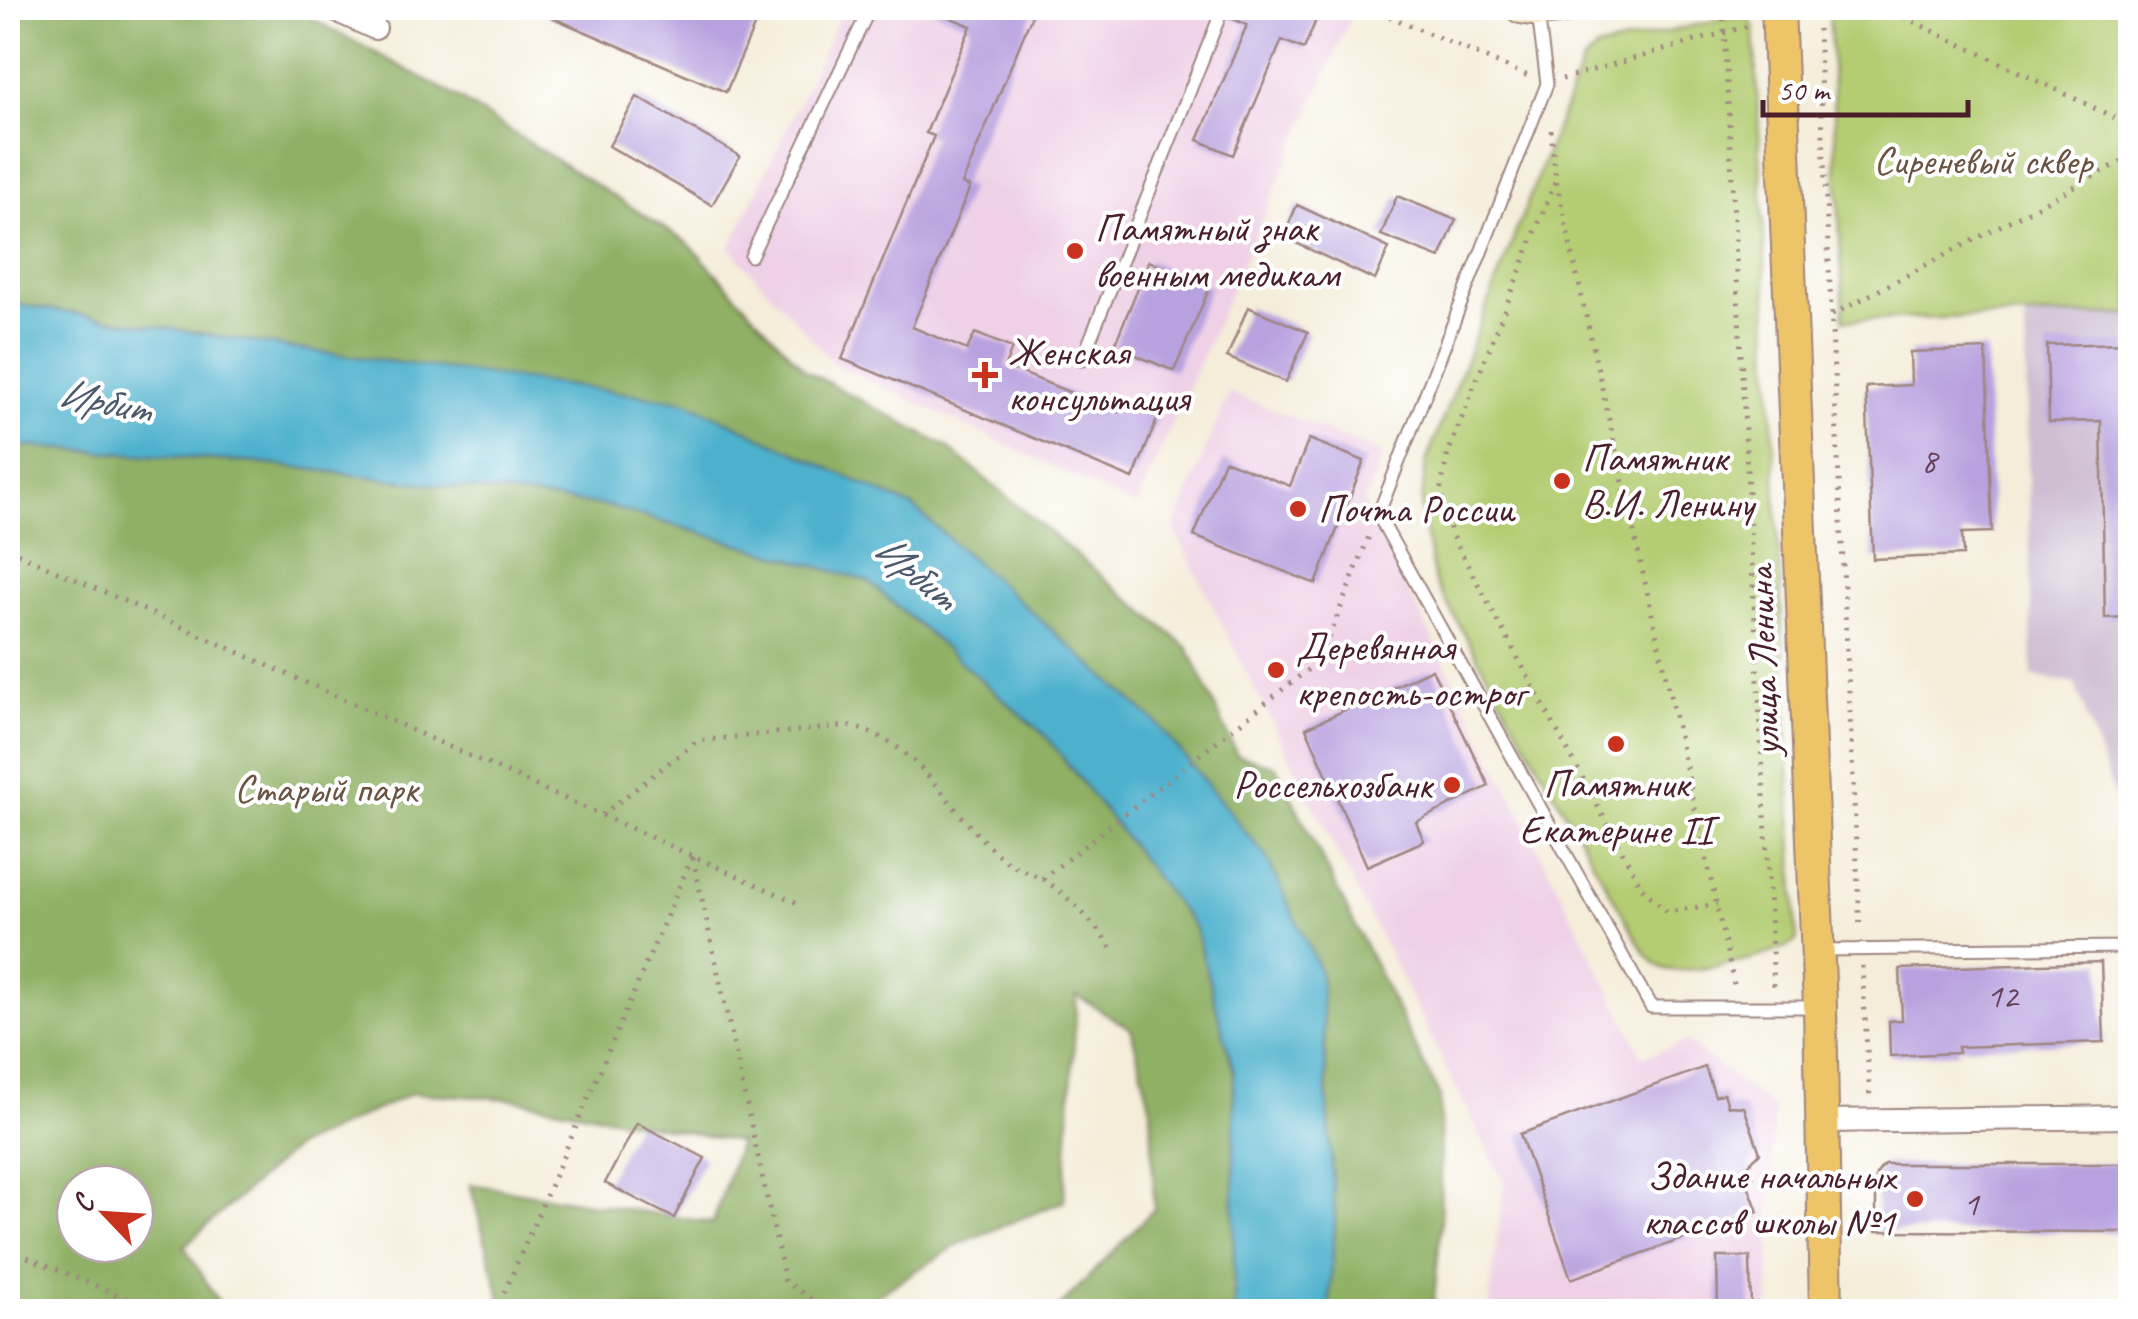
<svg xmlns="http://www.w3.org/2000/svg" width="2138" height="1319" font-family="Caveat,sans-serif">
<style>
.built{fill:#efd0e6}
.industrial{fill:#cdbed2}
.green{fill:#b4cd73;stroke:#7f764f;stroke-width:2.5}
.forest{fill:#8fb065;stroke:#6c6848;stroke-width:2.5;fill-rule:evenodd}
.water{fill:#4eb1cd;stroke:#4c687c;stroke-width:2.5}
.building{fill:#b7a1df}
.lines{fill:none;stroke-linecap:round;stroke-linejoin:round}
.lane-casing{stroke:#9f8682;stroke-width:15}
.street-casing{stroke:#9f8682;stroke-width:26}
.secondary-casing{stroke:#9f8682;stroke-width:34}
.primary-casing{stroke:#9f8682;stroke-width:36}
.path{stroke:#9f8682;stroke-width:5;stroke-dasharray:2.5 8;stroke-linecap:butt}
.lane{stroke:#fff;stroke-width:11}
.street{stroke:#fff;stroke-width:22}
.secondary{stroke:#f8e7c3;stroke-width:30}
.primary{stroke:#eec469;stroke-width:32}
.poi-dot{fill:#c8321e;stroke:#fff;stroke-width:4}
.labels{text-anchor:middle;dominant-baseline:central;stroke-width:8;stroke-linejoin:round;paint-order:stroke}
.number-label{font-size:35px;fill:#654058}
.park-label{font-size:40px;fill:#6a5341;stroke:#fff}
.poi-label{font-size:40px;fill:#4a1f2b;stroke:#fff;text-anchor:start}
.street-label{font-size:40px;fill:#4a1f2b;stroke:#fff}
.water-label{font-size:42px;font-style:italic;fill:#4c596c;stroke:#fff}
</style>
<rect width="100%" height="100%" fill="#fff"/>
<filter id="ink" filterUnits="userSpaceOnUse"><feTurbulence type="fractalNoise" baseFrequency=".01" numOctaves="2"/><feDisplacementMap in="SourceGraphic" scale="20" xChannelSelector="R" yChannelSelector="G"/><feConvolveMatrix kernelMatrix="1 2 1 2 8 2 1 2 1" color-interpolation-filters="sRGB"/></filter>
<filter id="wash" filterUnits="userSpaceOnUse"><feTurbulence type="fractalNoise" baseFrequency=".0048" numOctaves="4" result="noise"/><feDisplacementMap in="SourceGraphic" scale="40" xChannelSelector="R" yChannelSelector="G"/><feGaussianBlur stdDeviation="2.25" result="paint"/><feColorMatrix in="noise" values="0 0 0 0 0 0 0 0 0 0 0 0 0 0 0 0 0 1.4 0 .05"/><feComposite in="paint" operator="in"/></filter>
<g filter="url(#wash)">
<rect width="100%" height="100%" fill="#f4edd9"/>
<!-- built -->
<g class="built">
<path d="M844 8 1354 10 1136 506 833 363 730 248Z"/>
<path d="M1229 392 1383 454 1364 503 1643 1057 1687 1041 1773 1108 1769 1311H1488L1504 1182 1174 529Z"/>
</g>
<!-- industrial -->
<path class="industrial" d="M2130 314V802L2116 801 2075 684 2032 676 2025 316Z"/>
<!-- green -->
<g class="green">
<path d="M1829 8H2130V314L1844 320Z"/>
<path d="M1737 15 1748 17 1754 28 1797 940C1782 956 1688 975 1666 969 1654 965 1649 958 1642 948L1435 582 1421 510 1426 462 1582 63 1597 49Z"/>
</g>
<!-- forest -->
<g class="forest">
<path d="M8 8H292L447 91 688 243 805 370 947 447 1188 648 1237 755 1276 766 1440 1097 1441 1222 1433 1311H1329L1335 1221 1320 971 1267 858 1157 723 913 507 298 349 8 303Z"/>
<path d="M8 445 259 463 607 506 868 581 1047 737 1195 928 1234 1072V1311H1056L1154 1209 1151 1109 1131 1029 1077 996 1064 1201 961 1243 851 1311H504L470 1184 713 1223 739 1142 512 1099 412 1093 294 1148 184 1246 224 1311H8ZM75 1184H135V1244H75Z"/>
</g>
<!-- water -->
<path class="water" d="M8 303 298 349 684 401 913 507 1157 723 1267 858 1320 971 1335 1221 1329 1311H1234V1072L1195 928 1047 737 868 581 607 506 259 463 8 445Z"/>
<g id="blocks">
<!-- building -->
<g class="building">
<path d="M530 8H762L726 92Z"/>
<path d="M927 8H1035L962 184 970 187 912 327 967 350 975 333 1012 348 1005 366 1118 412 1123 400 1159 415 1133 479 842 359 934 136 926 133 971 26Z"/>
<path d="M1232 8H1321L1304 49 1282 40 1233 155 1198 140 1247 25 1229 17Z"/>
<path d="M637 97 740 156 712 205 609 146Z"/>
<path d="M1397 196 1456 220 1440 258 1381 235Z"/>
<path d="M1297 205 1389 248 1375 280 1283 237Z"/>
<path d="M1149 261 1210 287 1174 371 1114 346Z"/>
<path d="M1248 307 1308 332 1286 382 1227 357Z"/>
<path d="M2130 343V617L2105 618 2101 421 2049 422 2047 345Z"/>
<path d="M1986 349 1992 532 1962 533 1963 555 1873 559 1866 387 1911 385 1910 352Z"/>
<path d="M1309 439 1364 461 1316 584 1194 536 1224 460 1290 486Z"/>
<path d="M1432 669 1489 786 1416 822 1424 841 1367 866 1306 728Z"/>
<path d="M2101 962 2104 1042 1958 1047V1053L1890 1056 1889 1021 1902 1020 1900 969Z"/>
<path d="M1705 1067 1715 1096 1724 1093 1728 1106 1744 1107 1760 1153 1749 1164 1753 1176 1746 1179 1758 1212 1571 1279 1520 1134Z"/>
<path d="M637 1123 705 1158 674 1218 605 1183Z"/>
<path d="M1884 1164H2130V1232L1876 1231V1175Z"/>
<path d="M1717 1257H1750L1751 1312H1718Z"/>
</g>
</g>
</g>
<g filter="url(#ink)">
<use href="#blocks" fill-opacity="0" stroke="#9f8682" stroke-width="2.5"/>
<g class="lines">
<!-- lane casing -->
<g class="lane-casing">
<g id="lane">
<path d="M1538 13 1547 84 1378 515 1651 1007H1816"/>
<path d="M751 256 870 8"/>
<path d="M1082 360 1223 8"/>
<path d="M1822 950 2130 947"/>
</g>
</g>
<!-- street casing -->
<g class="street-casing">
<g id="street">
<path d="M331 8 375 28"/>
<path d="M1823 1121 2130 1117"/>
</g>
</g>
<!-- secondary casing -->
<g class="secondary-casing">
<path id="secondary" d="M1521 8 1538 11 1565 8"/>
</g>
<!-- primary casing -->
<g class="primary-casing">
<path id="primary" d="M1778 8 1820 1007 1826 1312"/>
</g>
<!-- path -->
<g class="path">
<path d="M1370 8 1528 76"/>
<path d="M1723 8 1774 989"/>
<path d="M1817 8 1860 930"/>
<path d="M1885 8 2130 125"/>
<path d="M1562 79 1748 26"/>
<path d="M1551 130 1556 180 1735 989"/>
<path d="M1555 182 1448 453 1440 492 1452 536 1642 888 1667 912 1717 904"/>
<path d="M1832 315 2130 157"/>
<path d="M8 549 802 905"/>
<path d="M602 815 697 741 846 726C924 738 951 822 1008 862 1018 870 1032 873 1043 879 1070 897 1095 924 1113 951"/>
<path d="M693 858 785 1281 830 1312"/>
<path d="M1042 879 1320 660 1369 536"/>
<path d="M1862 966 1870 1100"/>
<path d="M8 1249 159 1312"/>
<path d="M496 1312 693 855"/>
</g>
<!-- lane -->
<use href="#lane" class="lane"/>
<!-- street -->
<use href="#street" class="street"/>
<!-- secondary -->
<use href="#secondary" class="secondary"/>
<!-- primary -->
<use href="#primary" class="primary"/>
</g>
</g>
<!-- markers -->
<g class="poi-dot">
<circle cx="1075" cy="251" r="10"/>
<path d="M980 360h10v10h10v10h-10v10h-10v-10h-10v-10h10z"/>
<circle cx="1562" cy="481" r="10"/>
<circle cx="1298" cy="509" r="10"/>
<circle cx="1276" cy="670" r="10"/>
<circle cx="1616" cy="744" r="10"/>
<circle cx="1452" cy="785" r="10"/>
<circle cx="1915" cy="1199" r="10"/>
</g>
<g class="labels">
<!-- number labels -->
<g class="number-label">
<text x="1929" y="460">8</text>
<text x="2002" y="995">12</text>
<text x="1971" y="1203">1</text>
</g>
<!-- park labels -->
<g class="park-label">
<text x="1983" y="161">Сиреневый сквер</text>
<text x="326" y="789">Старый парк</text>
</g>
<!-- poi labels -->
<g class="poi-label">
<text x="1095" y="228">Памятный знак<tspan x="1095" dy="46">военным медикам</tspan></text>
<text x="1008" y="352">Женская<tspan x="1008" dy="46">консультация</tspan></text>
<text x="1582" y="458">Памятник<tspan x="1582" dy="46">В.И. Ленину</tspan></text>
<text x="1318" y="509">Почта России</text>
<text x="1296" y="647">Деревянная<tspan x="1296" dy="46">крепость-острог</tspan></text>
<text x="1616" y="784" text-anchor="middle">Памятник<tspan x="1616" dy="46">Екатерине II</tspan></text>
<text x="1432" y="785" text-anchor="end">Россельхозбанк</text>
<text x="1895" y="1176" text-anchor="end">Здание начальных<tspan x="1895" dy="46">классов школы №1</tspan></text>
</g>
<!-- street labels -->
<g class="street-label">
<text transform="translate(1763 661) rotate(-92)">улица Ленина</text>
</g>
<!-- water labels -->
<g class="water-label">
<text transform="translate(105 401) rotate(11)">Ирбит</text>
<text transform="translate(916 572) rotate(39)">Ирбит</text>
</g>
</g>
<!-- margin -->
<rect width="2138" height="1319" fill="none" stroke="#fff" stroke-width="40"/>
<!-- north arrow -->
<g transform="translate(105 1214) rotate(295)"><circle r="48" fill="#ffffff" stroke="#b7a5aa" stroke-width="2.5"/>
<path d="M0-8L18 38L0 25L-18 38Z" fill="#c8321e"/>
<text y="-15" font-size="28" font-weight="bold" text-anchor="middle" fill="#4a1f2b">С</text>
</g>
<!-- scale -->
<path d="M1763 100v15h205v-15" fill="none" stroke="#4a1f2b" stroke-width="5"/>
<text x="1778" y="100" font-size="30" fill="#4a1f2b" stroke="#ffffff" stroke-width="8" paint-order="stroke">50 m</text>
</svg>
